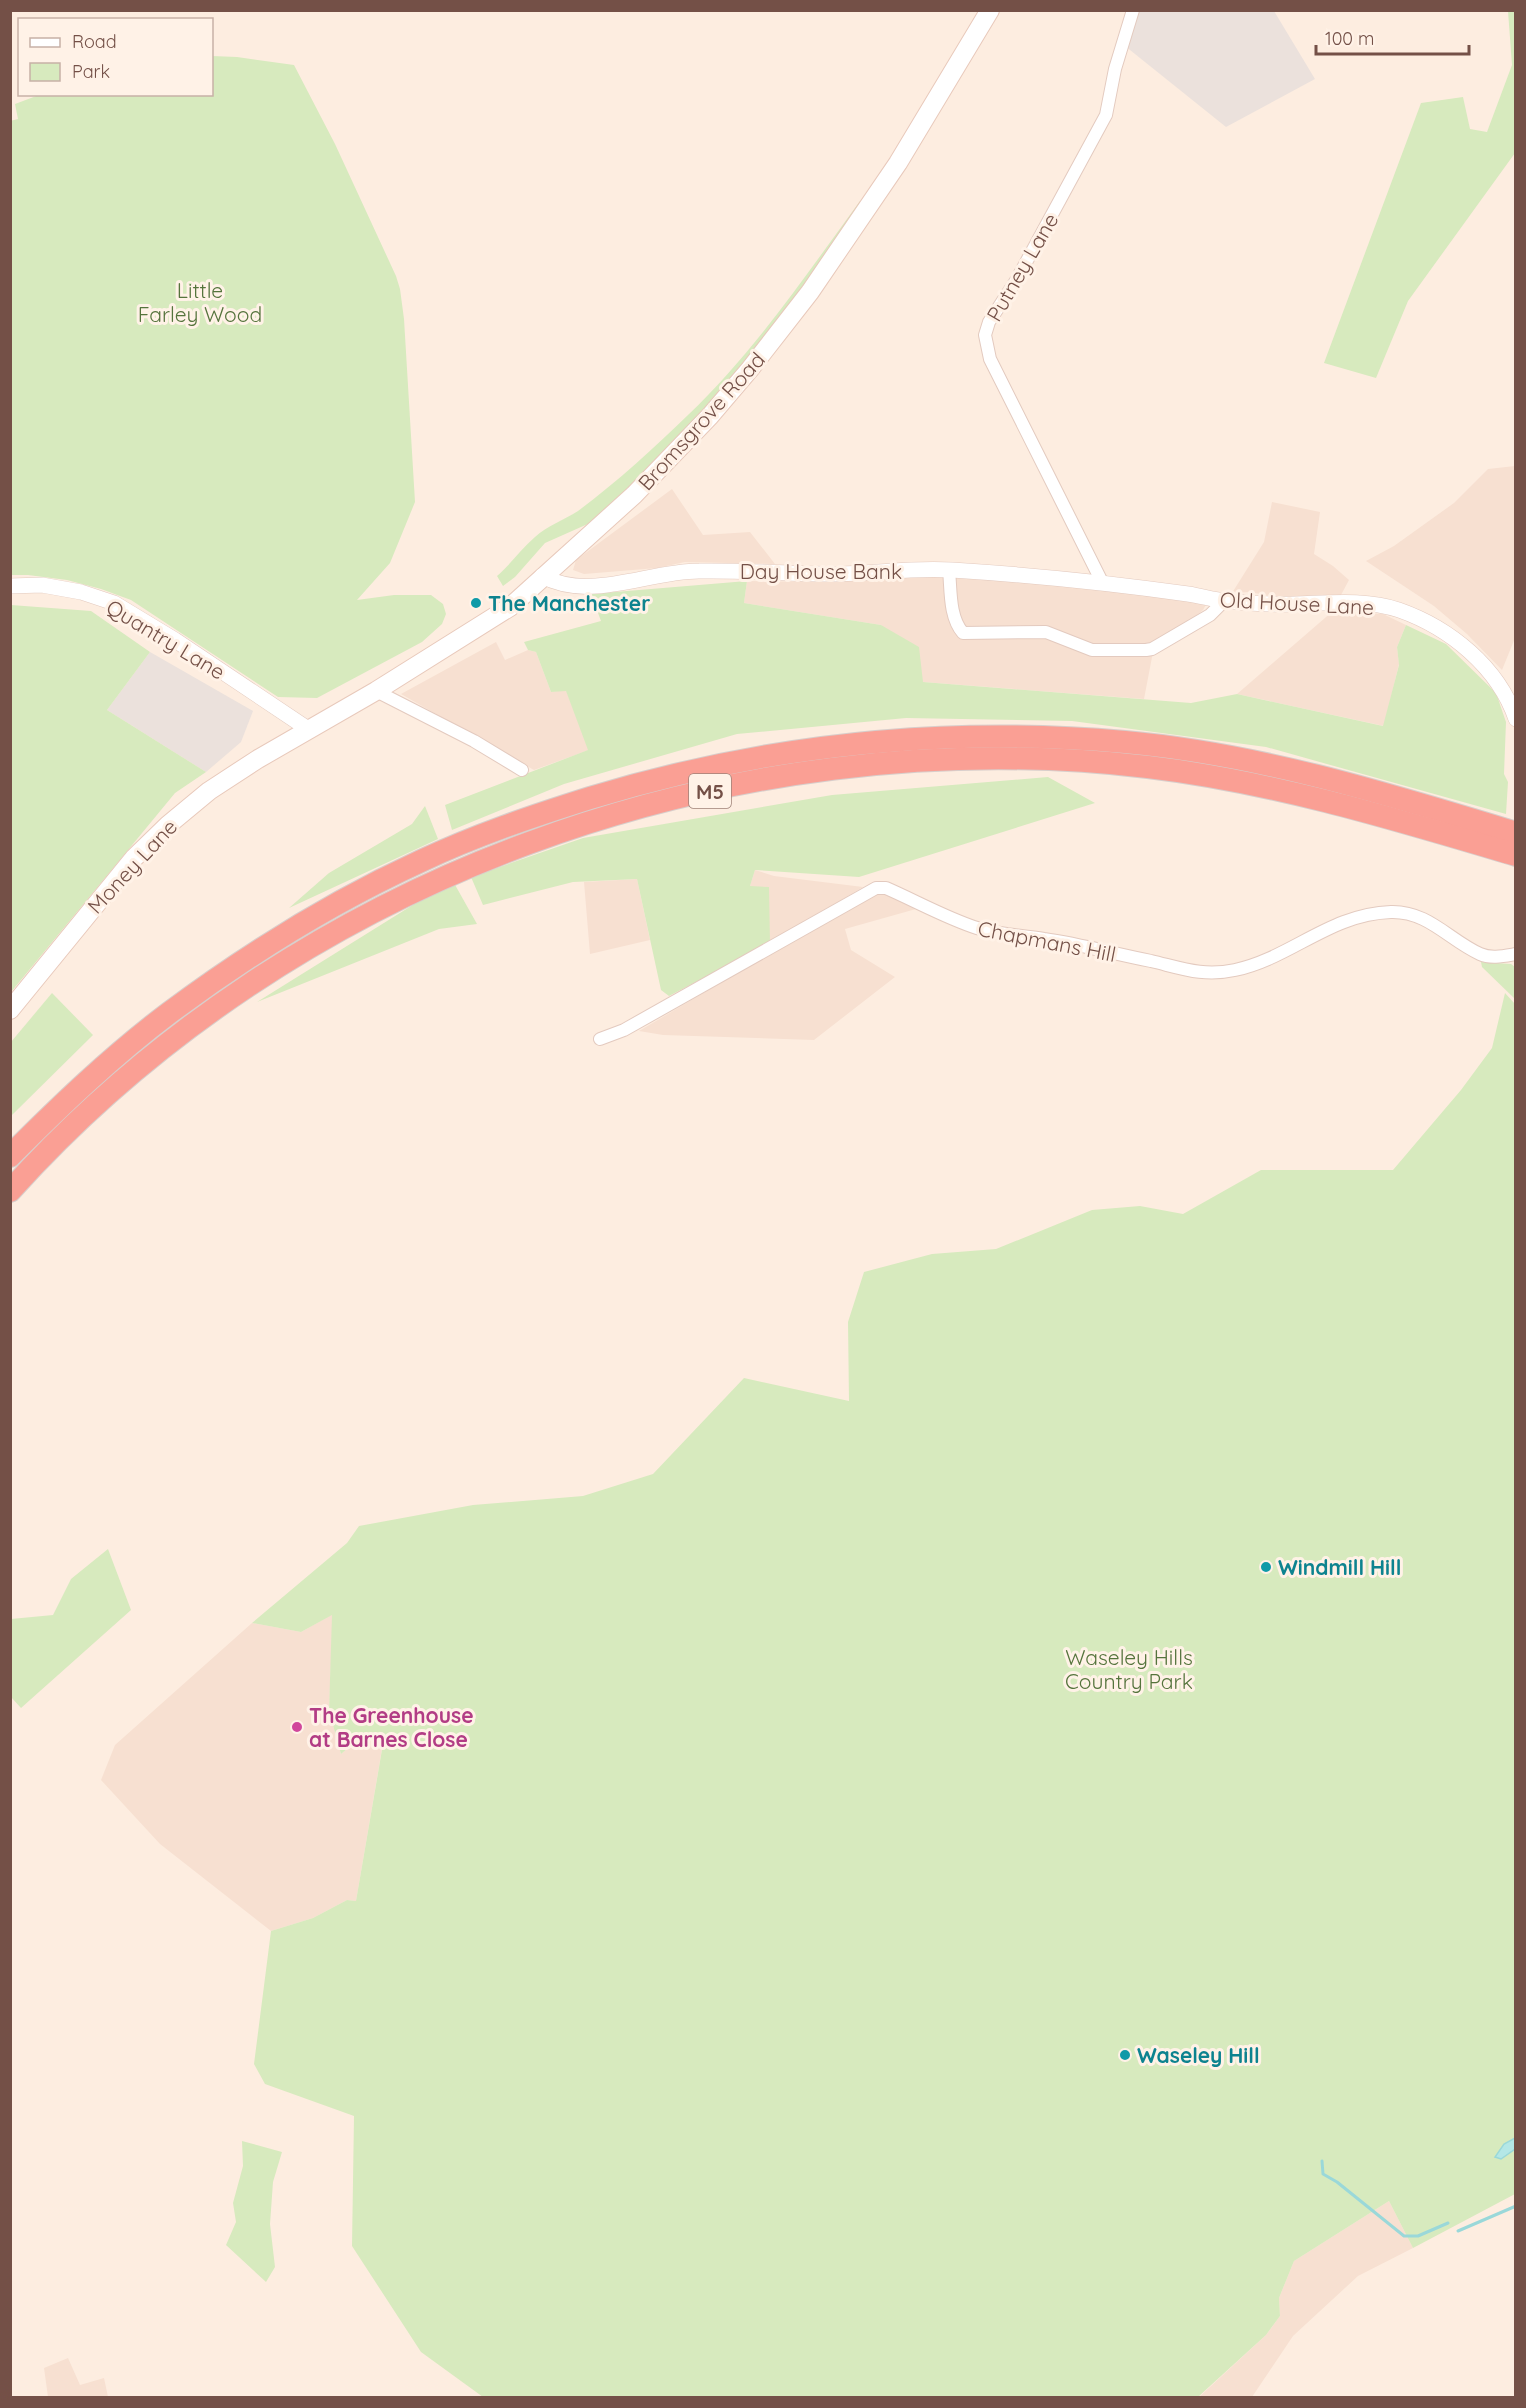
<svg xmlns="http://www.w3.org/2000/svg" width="1526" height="2408" font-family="Quicksand,sans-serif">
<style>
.residential{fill:#f7e0d1}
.industrial{fill:#ebe1dc}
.green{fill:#d7eabe}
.water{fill:#b4e7e6;stroke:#9ad8d9;stroke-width:1.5}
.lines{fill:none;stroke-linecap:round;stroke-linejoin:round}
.stream{stroke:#9ad8d9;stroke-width:3}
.minor-casing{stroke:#e3cabf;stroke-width:14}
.tertiary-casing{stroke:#e3cabf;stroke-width:16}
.secondary-casing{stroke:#e8c9bb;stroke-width:20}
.motorway-casing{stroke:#d8cecb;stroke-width:24}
.minor{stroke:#fff;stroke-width:12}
.tertiary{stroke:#fff;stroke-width:15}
.secondary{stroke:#fff;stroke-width:18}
.motorway{stroke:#fa9f94;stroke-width:22}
.culture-dot{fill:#0f9aa8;stroke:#fff2e7;stroke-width:2}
.hotel-dot{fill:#d1479c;stroke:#fff2e7;stroke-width:2}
.labels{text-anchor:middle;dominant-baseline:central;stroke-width:6;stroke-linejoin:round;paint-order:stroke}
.shield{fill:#fff2e7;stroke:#9e8177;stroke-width:1.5}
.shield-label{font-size:20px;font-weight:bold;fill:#745047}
.street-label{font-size:21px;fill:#745047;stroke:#fff2e7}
.park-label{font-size:21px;fill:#55743c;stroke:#fff2e7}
.culture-label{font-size:21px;font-weight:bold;fill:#0d838f;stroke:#fff2e7;text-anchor:start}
.hotel-label{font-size:21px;font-weight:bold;fill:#b23c85;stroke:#fff2e7;text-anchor:start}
</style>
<rect width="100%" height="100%" fill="#fdede0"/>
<!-- residential -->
<g class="residential">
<path d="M1515 466V638L1502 670 1467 634 1434 606 1366 561 1394 546 1454 503 1488 469Z"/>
<path d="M672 489 703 535 750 532 775 564 685 562 657 568 584 574 573 570 576 560Z"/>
<path d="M1272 502 1320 512 1314 554 1333 566 1349 580 1341 595 1296 600 1249 592 1232 593 1264 542Z"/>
<path d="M964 574 1207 603 1203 610 1153 652 1144 699 923 682 881 625 744 603 747 581 822 582Z"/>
<path d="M1333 611 1383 614 1406 625 1397 647 1399 664 1384 726 1237 694Z"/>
<path d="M496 642 505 660 528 650 536 652 551 692 566 690 589 750 534 770 401 694Z"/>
<path d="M755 870 774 876 863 887 770 943 750 886Z"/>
<path d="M637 879 650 940 590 954 584 882Z"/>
<path d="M883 892 916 909 845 929 851 950 895 977 814 1040 663 1035 639 1031 868 896Z"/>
<path d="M333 1614 329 1711 341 1754 355 1742 357 1735 384 1737 356 1901 347 1900 313 1918 271 1931 160 1844 101 1780 115 1745 252 1623 301 1632Z"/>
<path d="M1389 2201 1413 2248 1358 2276 1293 2336 1252 2397 1198 2398 1266 2335 1272 2327 1280 2316 1279 2298 1294 2261Z"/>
<path d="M68 2358 80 2385 104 2378 108 2397H48L44 2368Z"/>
</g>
<!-- industrial -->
<g class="industrial">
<path d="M1139 11H1274L1315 79 1226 127 1125 46Z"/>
<path d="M150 652 253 711 241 742 206 772 107 710Z"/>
</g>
<!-- green -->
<g class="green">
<path d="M1508 11H1515V153L1408 301 1376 378 1324 363 1421 103 1463 97 1470 129 1487 132 1512 65Z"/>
<path d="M212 56 237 57 294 65 335 144 396 276 400 289 404 319 415 502 390 563 357 600 394 595H431L443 604 446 614 442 624 422 642 317 698 278 697 131 600 101 589 67 580 28 575H11L10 121 18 119 15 104 39 95 212 94Z"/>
<path d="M860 201 864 204 746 365 599 519 545 543 515 577 503 586 497 576C511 564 521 549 535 537 547 526 564 520 578 511 617 482 654 448 688 415 754 352 806 275 860 201Z"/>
<path d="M747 581 744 603 881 625 919 647 923 682 1191 703 1237 694 1383 726 1399 665 1397 647 1406 625 1446 644 1496 693 1506 722 1504 774 1508 782 1506 814 1266 747 1072 721 906 718 737 734 564 784 452 830 445 805 588 750 566 691 551 692 536 652 528 650 524 642 601 621 591 594Z"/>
<path d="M11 605 91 611 150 652 107 710 206 772 175 793 11 992Z"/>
<path d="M1048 777 1095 803 859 877 755 870 750 886 769 887 770 943 669 996 661 990 637 879 573 882 483 905 471 877 583 838 832 795Z"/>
<path d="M425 806 438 839 289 908 329 873 412 824Z"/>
<path d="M454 883 477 924 439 929 257 1002 416 903Z"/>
<path d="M1481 962 1511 964 1515 967V999L1482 967Z"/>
<path d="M52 993 93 1035 11 1116V1042Z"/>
<path d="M1505 993 1515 1004V2194L1413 2248 1389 2201 1294 2261 1279 2298 1280 2316 1266 2335 1198 2397H483L421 2352 352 2246 354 2116 265 2084 254 2064 271 1931 313 1918 347 1900 356 1901 384 1738 357 1735 355 1742 341 1754 329 1711 332 1615 301 1632 252 1623 347 1543 359 1526 473 1505 583 1496 653 1474 744 1378 849 1401 848 1322 864 1272 932 1254 996 1249 1092 1210 1140 1206 1183 1214 1261 1170H1393L1461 1090 1492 1048Z"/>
<path d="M108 1549 131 1610 21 1708 11 1697V1619L53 1615 71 1579Z"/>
<path d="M242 2141 282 2152 273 2182 270 2224 275 2267 266 2282 226 2245 236 2222 233 2203 243 2166Z"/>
</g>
<!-- water -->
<path class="water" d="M1515 2138V2149L1501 2159 1495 2157 1504 2144Z"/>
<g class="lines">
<!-- stream -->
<g class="stream">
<path d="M1322 2161 1323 2174 1337 2182 1404 2236H1418L1448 2223"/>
<path d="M1458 2231 1516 2206"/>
</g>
<!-- minor casing -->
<g class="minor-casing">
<g id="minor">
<path d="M949 570C951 590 949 617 963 633L1046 632 1092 650H1146L1152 649 1210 615 1224 601"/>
<path d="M1103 584 990 359 985 335 989 322 1017 279 1106 115 1115 69 1133 10"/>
<path d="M376 691 474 741 522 770"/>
<path d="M600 1039 624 1030 876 888H886C916 901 946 918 977 928 999 935 1021 935 1044 939 1080 944 1115 954 1151 961 1181 968 1203 977 1235 970 1291 958 1330 914 1391 912 1428 911 1449 940 1480 954 1491 959 1504 956 1516 954"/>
</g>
</g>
<!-- tertiary casing -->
<g class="tertiary-casing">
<g id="tertiary">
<path d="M542 576C590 602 648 571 699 571 744 570 789 574 833 574 873 574 913 567 952 570 1031 575 1110 583 1188 594 1200 596 1212 599 1224 601 1247 603 1273 605 1296 604 1330 603 1366 599 1399 610 1450 628 1498 667 1516 719"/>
<path d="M10 586 42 585 81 592 114 603 175 640 308 729"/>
</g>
</g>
<!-- secondary casing -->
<g class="secondary-casing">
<path id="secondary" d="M10 1010 134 858 168 825 209 791 258 759 376 691 510 607 634 495 710 416 750 369 810 292 898 163 990 10"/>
</g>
<!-- motorway casing -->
<g class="motorway-casing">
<g id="motorway">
<path d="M10 1156C60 1106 112 1056 169 1013 247 955 332 902 421 861 476 835 533 816 590 798 764 745 944 726 1125 742 1259 754 1388 794 1516 833"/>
<path d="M10 1191C291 878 732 718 1148 767 1274 782 1395 819 1516 855"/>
</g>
</g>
<!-- minor -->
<use href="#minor" class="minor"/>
<!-- tertiary -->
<use href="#tertiary" class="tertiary"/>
<!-- secondary -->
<use href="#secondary" class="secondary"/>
<!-- motorway -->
<use href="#motorway" class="motorway"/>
</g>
<!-- markers -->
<g class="culture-dot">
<circle cx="476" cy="603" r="6"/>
<circle cx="1266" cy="1567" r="6"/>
<circle cx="1125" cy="2055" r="6"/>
</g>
<circle class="hotel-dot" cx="297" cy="1727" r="6"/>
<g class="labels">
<!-- shield labels -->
<rect class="shield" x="689" y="774" width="42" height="34" rx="4.5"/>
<g class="shield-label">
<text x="710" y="791">M5</text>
</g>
<!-- street labels -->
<g class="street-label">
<text transform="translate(1022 267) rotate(-60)">Putney Lane</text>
<text transform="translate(701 421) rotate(-48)">Bromsgrove Road</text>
<text x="821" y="571">Day House Bank</text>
<text transform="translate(1297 603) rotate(3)">Old House Lane</text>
<text transform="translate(166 639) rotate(31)">Quantry Lane</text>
<text transform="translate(132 866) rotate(-47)">Money Lane</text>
<text transform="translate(1047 941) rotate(11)">Chapmans Hill</text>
</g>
<!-- park labels -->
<g class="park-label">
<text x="200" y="290">Little<tspan x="200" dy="24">Farley Wood</tspan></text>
<text x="1129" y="1657">Waseley Hills<tspan x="1129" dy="24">Country Park</tspan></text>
</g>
<!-- culture labels -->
<g class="culture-label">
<text x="488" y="603">The Manchester</text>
<text x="1278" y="1567">Windmill Hill</text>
<text x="1137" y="2055">Waseley Hill</text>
</g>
<!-- hotel labels -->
<g class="hotel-label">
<text x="309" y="1715">The Greenhouse<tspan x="309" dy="24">at Barnes Close</tspan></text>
</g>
</g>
<!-- border -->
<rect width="1526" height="2408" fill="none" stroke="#745047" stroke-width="24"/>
<!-- legend -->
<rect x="18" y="18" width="195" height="78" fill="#fff2e7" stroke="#c7b1a7" stroke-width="1.5"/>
<rect x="30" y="38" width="30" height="9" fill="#ffffff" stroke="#c7b1a7" stroke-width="1.5"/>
<text x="72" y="48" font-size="18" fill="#745047">Road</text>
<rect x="30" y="63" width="30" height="18" fill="#d7eabe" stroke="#c7b1a7" stroke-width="1.5"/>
<text x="72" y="78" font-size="18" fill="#745047">Park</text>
<!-- scale -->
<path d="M1316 45v9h153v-9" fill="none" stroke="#745047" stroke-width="3"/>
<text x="1325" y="45" font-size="18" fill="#745047" stroke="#fff2e7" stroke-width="4.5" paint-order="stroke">100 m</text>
</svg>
